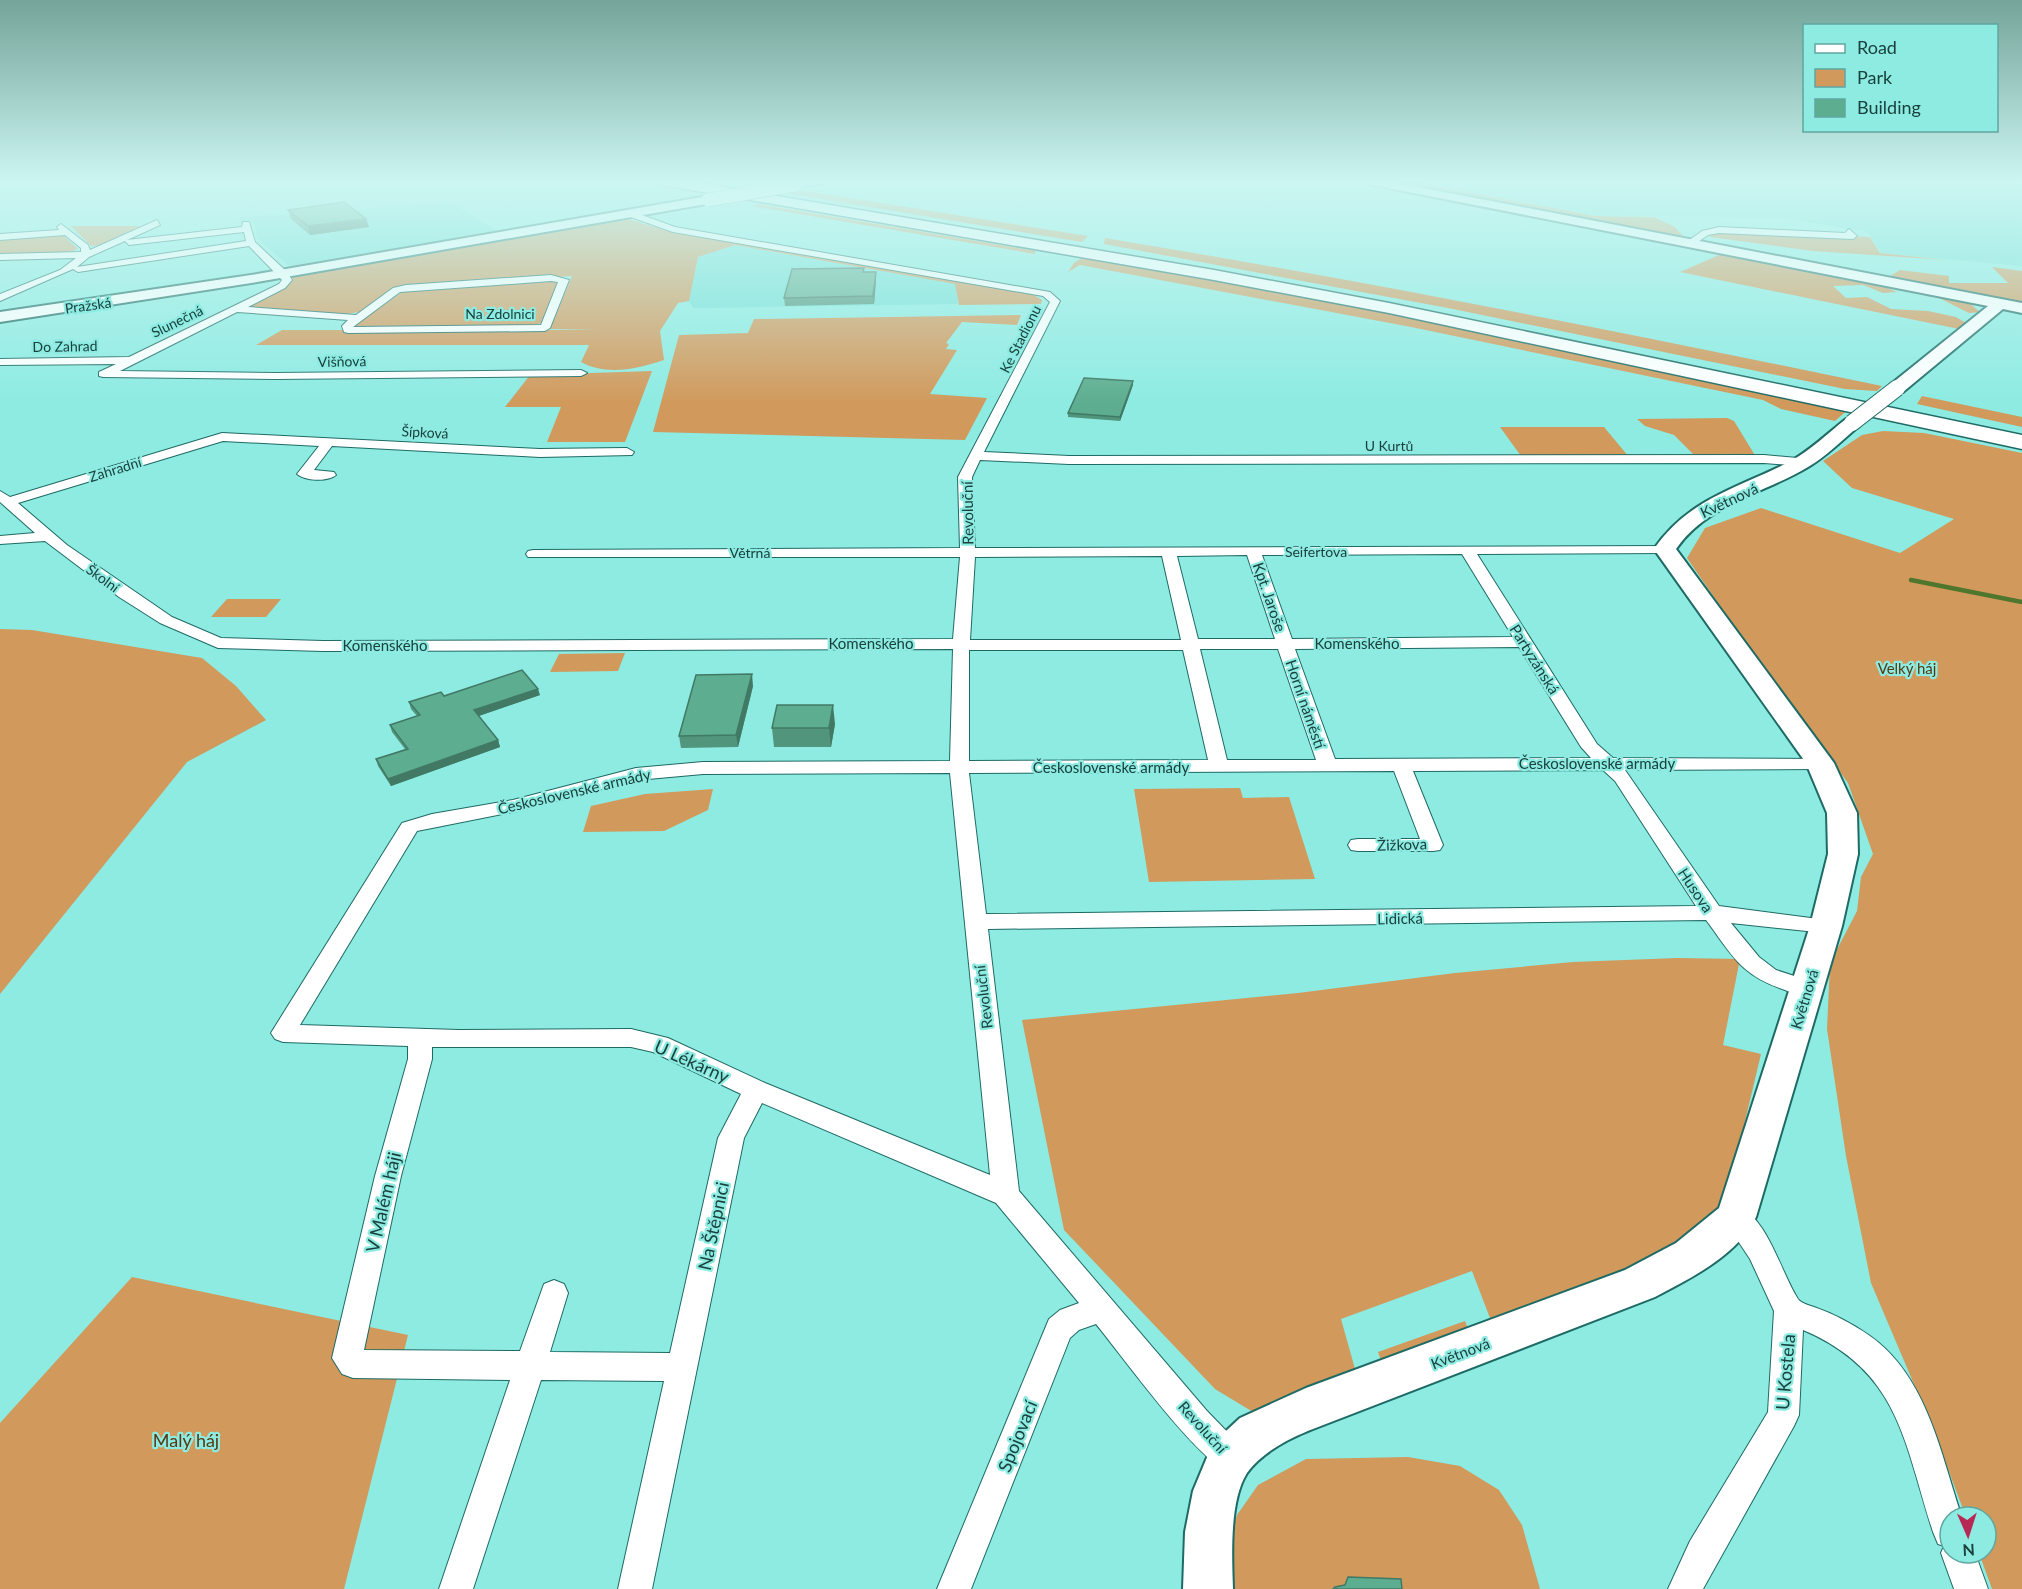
<svg xmlns="http://www.w3.org/2000/svg" width="2022" height="1589" font-family="Lato,sans-serif">
<style>
.built{fill:#75e0d7}
.green{fill:#d1995b}
.lines{fill:none;stroke-linecap:round;stroke-linejoin:round}
.stream{stroke:#4f762d;stroke-width:4.5}
.street-casing{stroke:#1e6a64;stroke-width:2}
.secondary-casing{stroke:#1e6a64;stroke-width:4}
.highway-casing{stroke:#1e6a64;stroke-width:3}
.street{fill:#fff;fill-rule:evenodd}
.secondary{fill:#fff;fill-rule:evenodd}
.highway{fill:#fff;fill-rule:evenodd}
.secondary-bridge-far1-casing{stroke:#1e6a64;stroke-width:14;stroke-linecap:butt}
.secondary-bridge-casing{stroke:#1e6a64;stroke-width:18;stroke-linecap:butt}
.secondary-bridge-far1{stroke:#fff;stroke-width:13}
.secondary-bridge{stroke:#fff;stroke-width:16}
.wall{fill:#50957c}
.shaded-wall{fill:#417965}
.building{fill:#5dad90;stroke:#417965;stroke-width:1.5}
.labels{text-anchor:middle;dominant-baseline:central;stroke-width:4.5;stroke-linejoin:round;paint-order:stroke}
.far-street-label{font-size:14px;fill:#19413d;stroke:#8debe2}
.street-label{font-size:15px;fill:#19413d;stroke:#8debe2}
.park-label{font-size:15px;fill:#563813;stroke:#8debe2}
.near-street-label{font-size:18px;fill:#19413d;stroke:#8debe2}
.near-park-label{font-size:18px;fill:#563813;stroke:#8debe2}
</style>
<rect width="100%" height="100%" fill="#8debe2"/>
<!-- built -->
<g class="built">
<path d="M1413 181H2022V266L1881 253 1868 232 1784 218 1592 215Z"/>
<path d="M451 203 499 232 298 267 288 265 257 238 254 223 239 224 241 217Z"/>
<path d="M735 245 956 284 958 304 693 308 689 301 698 257Z"/>
</g>
<!-- green -->
<g class="green">
<path d="M1375 181H1411L1595 216 1654 217 1675 227 1684 237Z"/>
<path d="M800 190 1088 236 1082 242 784 193Z"/>
<path d="M758 204 1035 251V254L752 206Z"/>
<path d="M621 217 655 227 1034 295 1042 300 1041 304 959 305 955 284 735 245 698 257 689 301 678 303 660 331 664 360C637 369 606 376 581 362L589 345H256L282 330H597L550 329 572 276 394 287 359 312 347 314 246 308 293 281V273Z"/>
<path d="M71 226H140L101 245 91 246Z"/>
<path d="M1721 231 1870 237 1880 253 1947 260 1813 251 1710 237V234Z"/>
<path d="M63 235 78 249 63 254 0 255V239Z"/>
<path d="M1105 238C1365 281 1623 332 1882 386L1877 391 1845 389 1448 308 1104 244Z"/>
<path d="M1672 243 1885 287 1897 292 1883 293 1863 285 1833 286 1846 298 1867 297 1891 309 1928 311 1956 317 1966 323 1959 329 1680 272 1719 255Z"/>
<path d="M1085 256 1444 323 1850 408 1835 421 1781 409 1763 400 1411 327 1080 265 1068 272 1074 263Z"/>
<path d="M1992 267 2022 271V306L1887 278 1900 270 1949 276V283H2008Z"/>
<path d="M549 280 558 283 541 323 535 325 353 326 405 290Z"/>
<path d="M1936 294 1968 302 1980 312 1960 314 1969 313 1937 297 1925 296Z"/>
<path d="M1021 315 1017 325 962 322 946 343 949 344 946 349 957 350 930 394 987 398 965 440 653 432 679 335 748 333 754 319Z"/>
<path d="M652 371 625 442H547L561 407H505L530 375Z"/>
<path d="M1922 396 2022 417V427L1917 404Z"/>
<path d="M1727 418 1734 421 1756 457 1695 456 1674 435 1645 426 1637 419Z"/>
<path d="M1500 427H1604L1629 457 1521 456Z"/>
<path d="M1883 431 1924 433 2022 453V1589H1992L1979 1553H1986V1517H1966L1933 1429 1871 1283 1846 1156 1827 1029 1830 963 1857 911 1861 877 1873 854 1848 783 1744 641 1687 558 1705 528 1761 508 1900 553 1954 519 1852 488 1823 461 1862 435Z"/>
<path d="M227 599H281L266 617H211Z"/>
<path d="M0 629 32 630 202 658 236 686 266 720 187 762 0 994Z"/>
<path d="M625 653 618 671 550 672 559 654Z"/>
<path d="M1240 788 1243 798 1289 797 1315 879 1149 882 1134 789Z"/>
<path d="M713 789 708 810 664 831 583 832 591 806 645 794Z"/>
<path d="M1677 958 1740 959 1723 1045 1761 1054 1726 1201 1715 1223 1569 1299 1493 1326 1472 1271 1341 1319 1357 1376 1253 1412 1215 1389 1064 1230 1022 1020 1298 993 1455 973 1573 962Z"/>
<path d="M132 1277 408 1335 344 1589H0V1423Z"/>
<path d="M1465 1321 1471 1337 1383 1366 1378 1352Z"/>
<path d="M1408 1457 1460 1466 1499 1490 1522 1525 1540 1589H1229L1225 1555 1237 1515 1258 1485 1306 1459Z"/>
</g>
<g class="lines">
<!-- stream -->
<path class="stream" d="M1911 580 2022 602"/>
<!-- street casing -->
<g class="street-casing">
<g id="street">
<path d="M631 211 675 227 1050 292 1060 301 984 452 1069 456 1764 455 1808 459 1810 462 1803 466 1764 463 1069 464 980 460 972 477 975 548 1670 546 1672 549 1665 553 1477 554 1597 744 1613 758 1827 759 1829 763 1827 767 1820 769 1625 770 1719 906 1834 921 1837 926 1834 931 1826 933 1731 923 1759 957 1776 970 1816 983 1820 989 1816 995C1805 998 1796 994 1785 990 1740 975 1733 956 1706 920L988 929 1019 1191 1207 1411 1241 1446 1246 1457 1241 1468 1230 1473C1196 1459 1123 1357 1096 1324L1079 1330 1070 1338 971 1589H937L1049 1319 1060 1310 1079 1303 996 1203 762 1103 744 1138 652 1589H618L664 1381 541 1380 473 1589H439L510 1380 353 1378 342 1374 332 1358 375 1176 408 1059V1046L283 1042 275 1039 271 1033 402 823 432 814 513 800 636 768 703 762 950 761 953 649 323 651 218 648 160 623 119 597 45 541 0 544V536L35 533 0 502V491L10 497 222 433 540 449 627 448 634 452 632 455 540 457 332 446 314 470 334 472 336 475C328 482 305 481 297 474L319 446 223 441 18 503 67 545 172 617 221 638 323 641 953 639 960 557H528L526 554 528 551 533 550 960 548 958 477 1050 302 1043 296 673 232 628 216ZM1462 554 1513 637 1292 639 1262 555ZM1247 555 1275 639H1198L1177 556ZM1162 556 1181 640H970L975 557ZM1519 647 1581 747 1591 758 1335 759 1295 649ZM1200 649H1278L1316 760H1227ZM969 650H1183L1208 760 969 761ZM1603 770 1615 781 1696 906 986 914 969 773 1394 771 1420 839H1358L1351 840 1348 845 1351 850 1358 851H1433L1440 850 1443 845 1413 771ZM950 773 990 1175 765 1083 668 1038 631 1029 459 1030 300 1025 417 831 513 812 637 780 703 774ZM432 1047H631L653 1052 741 1094 718 1138 670 1353 550 1352 568 1293 564 1284 554 1280 544 1284 520 1351 364 1350 401 1176 432 1059Z"/>
<path d="M157 220 160 225 127 240 242 227 243 222H249L255 242 287 272 292 280 285 288 248 307 356 315 393 288 406 285 551 275 569 280 550 328 545 331 348 333 344 332 342 326 348 320 237 312 120 371 275 373 581 370 587 373 581 376 275 379 103 377 99 376V372L116 364 0 365V359L129 357 279 284 282 280 249 246 78 272 73 269 0 301V294L60 270 76 258 0 260V254L81 252V248L65 235 0 240V234L59 230 57 227 61 224 88 245 90 250ZM244 232 246 241 77 267 89 257 125 241 129 245ZM551 281 558 282 541 325 353 327 400 292Z"/>
<path d="M1719 227 1845 233 1849 229 1857 236 1853 239 1719 233 1708 235 1692 246 1684 244 1702 231Z"/>
<path d="M1736 1205C1767 1216 1781 1273 1798 1299 1801 1303 1808 1305 1814 1307 1834 1314 1853 1324 1870 1336 1927 1376 1941 1455 1962 1517H1950V1553H1975L1988 1589H1954L1941 1553 1944 1546 1938 1544 1933 1532C1904 1443 1900 1371 1803 1330L1799 1415 1794 1426 1703 1589H1668L1690 1541 1768 1412 1774 1311 1750 1259 1722 1217 1726 1209Z"/>
</g>
</g>
<!-- secondary casing -->
<g class="secondary-casing">
<g id="secondary">
<path d="M797 181H826L820 184 791 187V183Z"/>
<path d="M1362 181H1387L2022 303V313L2003 309 1903 392 1897 393 1888 388 1891 384 1988 306 1368 184Z"/>
<path d="M708 196 712 197V203L257 282 0 322V312L257 274Z"/>
<path d="M1852 418 1861 423 1858 427C1842 440 1827 456 1808 467 1763 494 1707 504 1676 549L1834 763 1857 813 1858 854 1842 926 1756 1217C1738 1255 1691 1278 1655 1297L1313 1429C1290 1438 1262 1452 1247 1473 1229 1501 1232 1557 1233 1589H1183L1185 1532 1193 1491 1213 1443 1240 1418 1306 1388 1625 1270 1676 1243 1719 1208 1810 926 1828 854 1827 813 1806 763 1654 549C1689 498 1739 488 1791 461 1811 450 1828 433 1846 419Z"/>
</g>
</g>
<!-- highway casing -->
<g class="highway-casing">
<path id="highway" d="M656 181H688L1214 270 1389 303 2022 435V449L1389 313 1214 280 663 185Z"/>
</g>
<!-- street -->
<use href="#street" class="street"/>
<!-- secondary -->
<use href="#secondary" class="secondary"/>
<!-- highway -->
<use href="#highway" class="highway"/>
<!-- secondary-bridge-far1 casing -->
<g class="secondary-bridge-far1-casing">
<path id="secondary-bridge-far1" d="M708 200 795 185"/>
</g>
<!-- secondary-bridge casing -->
<g class="secondary-bridge-casing">
<path id="secondary-bridge" d="M1852 423 1897 388"/>
</g>
<!-- secondary-bridge-far1 -->
<use href="#secondary-bridge-far1" class="secondary-bridge-far1"/>
<!-- secondary-bridge -->
<use href="#secondary-bridge" class="secondary-bridge"/>
</g>
<!-- wall -->
<g class="wall">
<path d="M288 210 366 219 369 227 310 235 291 219Z"/>
<path d="M864 272H876V280L874 304 785 306 784 298Z"/>
<path d="M1133 381V385L1120 421 1068 417V413Z"/>
<path d="M753 686 738 747 681 748 679 736Z"/>
<path d="M540 695 478 716 498 740 500 747 391 786 378 766 376 759 405 749 392 732 390 725 417 716 411 709 409 702 444 696Z"/>
<path d="M835 724 831 747H774L772 728Z"/>
</g>
<!-- shaded-wall -->
<g class="shaded-wall">
<path d="M366 219 369 227 310 235 308 226Z"/>
<path d="M876 272V280L874 304 873 296Z"/>
<path d="M1133 381V385L1120 421V417Z"/>
<path d="M752 674 753 686 738 747 736 735Z"/>
<path d="M538 689 540 695 476 717 474 710Z"/>
<path d="M833 705 835 724 831 747 829 728Z"/>
<path d="M498 740 500 747 391 786 388 779Z"/>
</g>
<!-- building -->
<g class="building">
<path d="M344 202 366 219 308 226 288 210Z"/>
<path d="M864 268 863 272H876L873 296 784 298 792 269Z"/>
<path d="M1084 378 1133 381 1120 417 1068 413Z"/>
<path d="M522 670 538 689 474 710 498 740 388 779 376 759 408 749 390 725 420 715 409 702 441 692 444 696Z"/>
<path d="M752 674 736 735 679 736 696 675Z"/>
<path d="M777 705H833L829 728H772Z"/>
<path d="M1348 1577 1401 1579 1402 1589H1333L1335 1587 1345 1585Z"/>
</g>
<!-- sky -->
<linearGradient id="sky" x2="0" y2="1"><stop stop-color="#74a49a"/><stop offset="0.45" stop-color="#ccf6f2"/><stop offset="1" stop-color="#ccf6f2" stop-opacity="0"/></linearGradient>
<rect width="2022" height="404" fill="url(#sky)"/>
<g class="labels">
<!-- far-street labels -->
<g class="far-street-label">
<text transform="translate(88 305) rotate(-8)">Pražská</text>
<text x="500" y="313">Na Zdolnici</text>
<text transform="translate(177 321) rotate(-26)">Slunečná</text>
<text transform="translate(1020 339) rotate(-63)">Ke Stadionu</text>
<text transform="translate(65 346) rotate(-1)">Do Zahrad</text>
<text transform="translate(342 361) rotate(-1)">Višňová</text>
<text transform="translate(425 432) rotate(3)">Šípková</text>
<text x="1389" y="445">U Kurtů</text>
<text transform="translate(115 469) rotate(-17)">Zahradní</text>
<text x="1316" y="551">Seifertova</text>
<text x="750" y="552">Větrná</text>
<text transform="translate(103 578) rotate(36)">Školní</text>
</g>
<!-- street labels -->
<g class="street-label">
<text transform="translate(1729 500) rotate(-25)">Květnová</text>
<text transform="translate(967 513) rotate(-91)">Revoluční</text>
<text transform="translate(1270 597) rotate(71)">Kpt. Jaroše</text>
<text x="871" y="643">Komenského</text>
<text x="1357" y="643">Komenského</text>
<text x="385" y="645">Komenského</text>
<text transform="translate(1535 659) rotate(58)">Partyzánská</text>
<text transform="translate(1306 704) rotate(71)">Horní náměstí</text>
<text x="1597" y="763">Československé armády</text>
<text x="1111" y="767">Československé armády</text>
<text transform="translate(574 791) rotate(-13)">Československé armády</text>
<text transform="translate(1402 844) rotate(-2)">Žižkova</text>
<text transform="translate(1696 890) rotate(56)">Husova</text>
<text transform="translate(1400 918) rotate(-1)">Lidická</text>
<text transform="translate(983 997) rotate(-97)">Revoluční</text>
<text transform="translate(1804 999) rotate(-73)">Květnová</text>
<text transform="translate(1460 1353) rotate(-21)">Květnová</text>
<text transform="translate(1203 1427) rotate(48)">Revoluční</text>
</g>
<!-- park labels -->
<g class="park-label">
<text x="1907" y="668">Velký háj</text>
</g>
<!-- near-street labels -->
<g class="near-street-label">
<text transform="translate(692 1061) rotate(24)">U Lékárny</text>
<text transform="translate(383 1202) rotate(-77)">V Malém háji</text>
<text transform="translate(713 1226) rotate(-78)">Na Štěpnici</text>
<text transform="translate(1785 1372) rotate(-85)">U Kostela</text>
<text transform="translate(1017 1436) rotate(-68)">Spojovací</text>
</g>
<!-- near-park labels -->
<g class="near-park-label">
<text x="186" y="1440">Malý háj</text>
</g>
</g>
<!-- legend -->
<rect x="1803" y="24" width="195" height="108" fill="#8debe2" stroke="#5fa7a0" stroke-width="1.5"/>
<rect x="1815" y="44" width="30" height="9" fill="#ffffff" stroke="#5fa7a0" stroke-width="1.5"/>
<text x="1857" y="54" font-size="18" fill="#19413d">Road</text>
<rect x="1815" y="69" width="30" height="18" fill="#d1995b" stroke="#5fa7a0" stroke-width="1.5"/>
<text x="1857" y="84" font-size="18" fill="#19413d">Park</text>
<rect x="1815" y="99" width="30" height="18" fill="#5dad90" stroke="#5fa7a0" stroke-width="1.5"/>
<text x="1857" y="114" font-size="18" fill="#19413d">Building</text>
<!-- north arrow -->
<g transform="translate(1968 1535) rotate(177)"><circle r="28" fill="#8debe2" stroke="#5fa7a0" stroke-width="1.5"/>
<path d="M0-4.5L10 22L0 15L-10 22Z" fill="#b82855"/>
<text y="-9" font-size="16" font-weight="bold" text-anchor="middle" fill="#19413d">N</text>
</g>
</svg>
